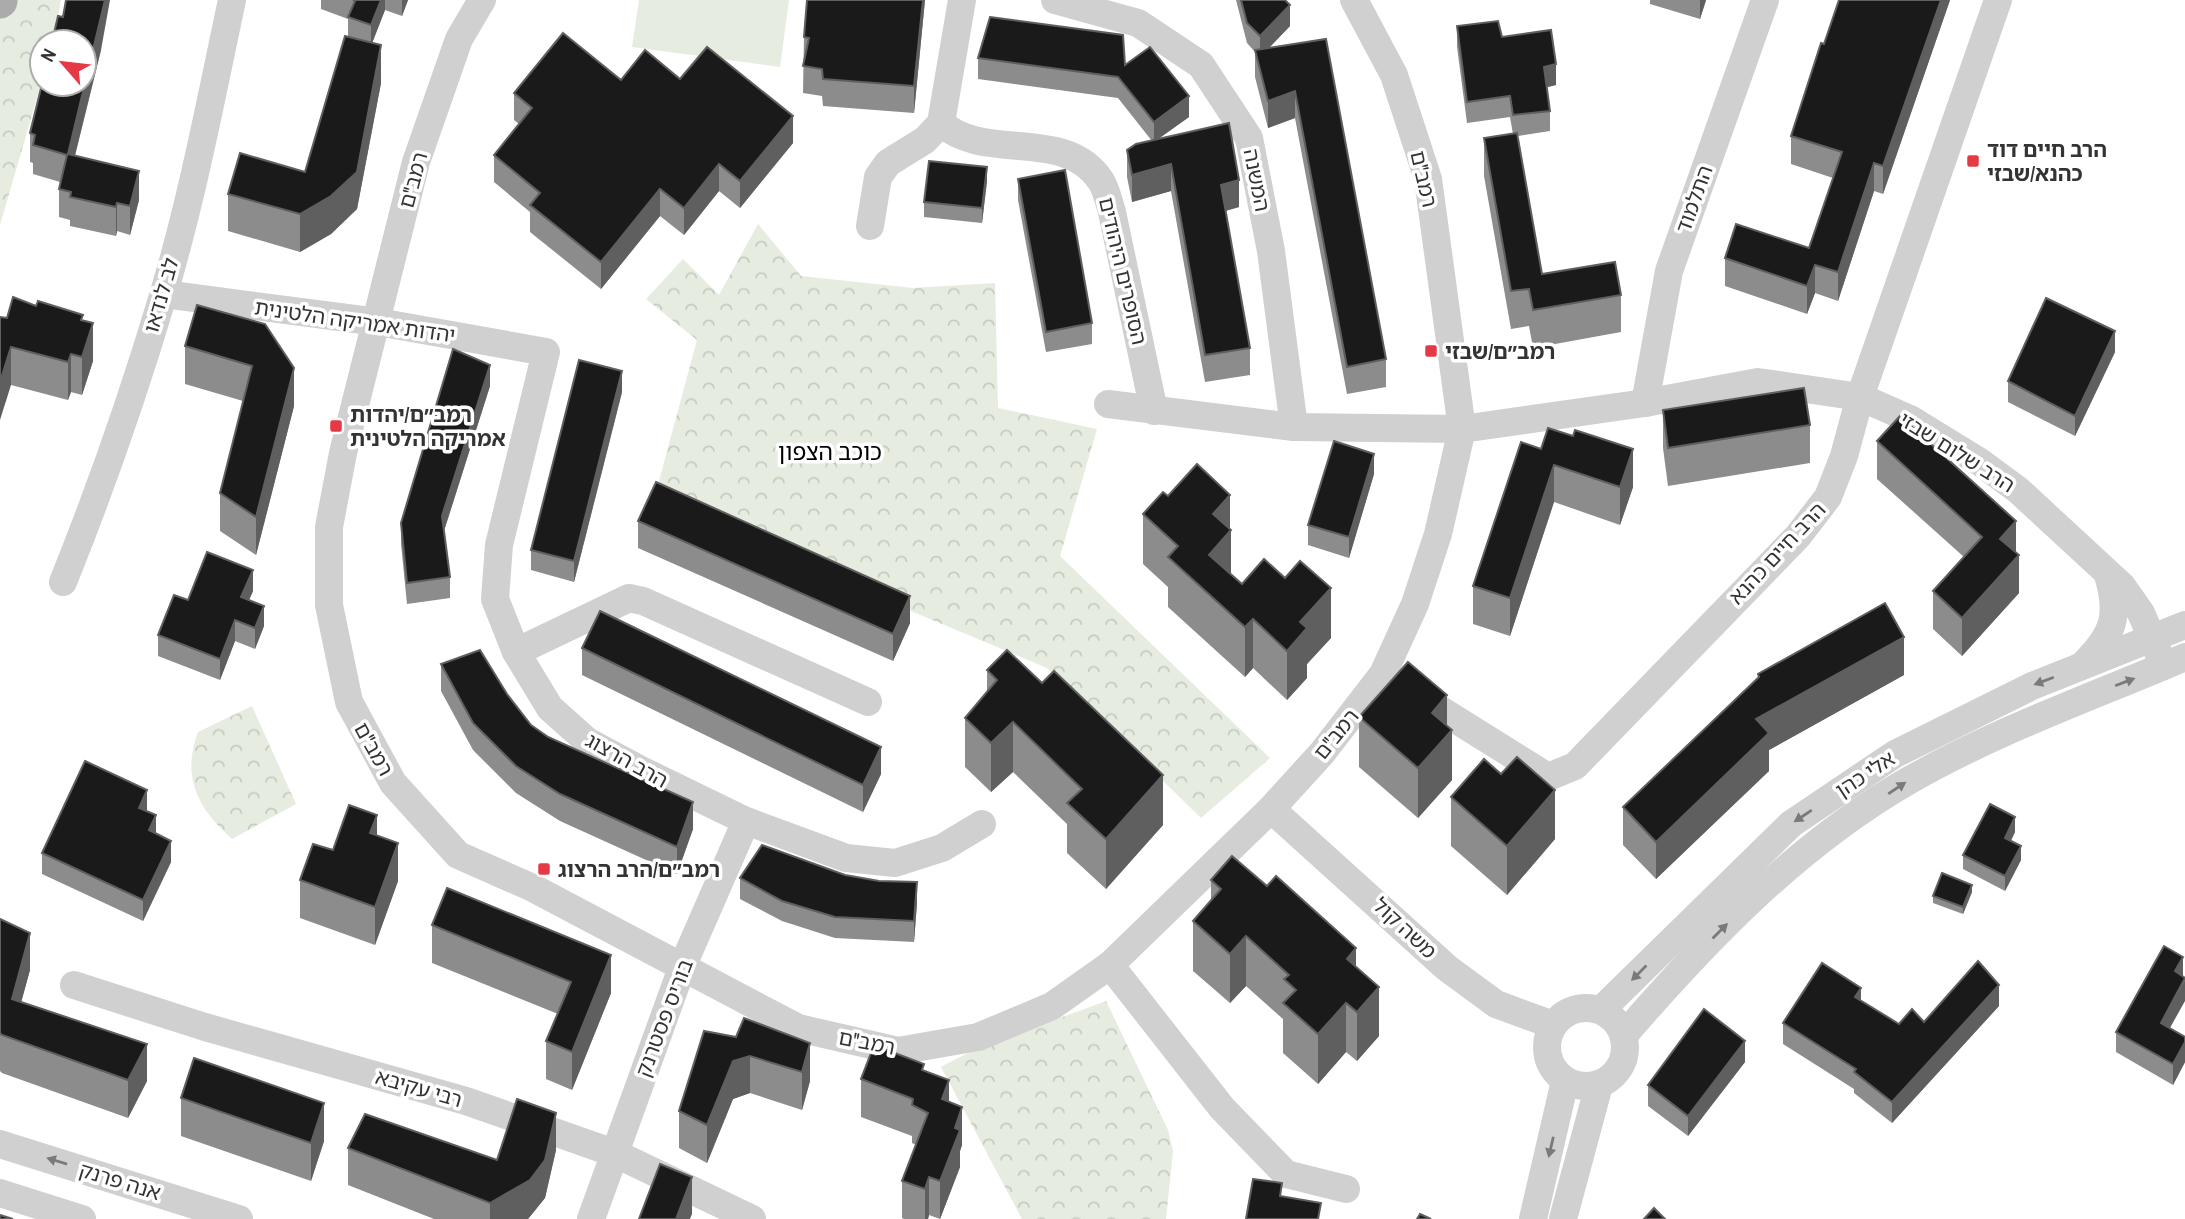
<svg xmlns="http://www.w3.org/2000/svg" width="2185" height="1219" font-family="'Archivo Narrow','Noto Sans Hebrew',sans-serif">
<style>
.green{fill:#e6ecdf}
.forest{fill:url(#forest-crowns)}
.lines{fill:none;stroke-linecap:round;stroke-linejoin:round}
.minor{stroke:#d0d0d0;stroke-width:28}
.major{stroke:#ababab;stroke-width:35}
.wall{fill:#8c8c8c}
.shaded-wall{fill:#5f5f5f}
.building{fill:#1a1a1a;stroke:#5f5f5f;stroke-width:2}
.oneway{fill:#7a7a7a}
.poi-dot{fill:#e63946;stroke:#fff;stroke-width:2.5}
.labels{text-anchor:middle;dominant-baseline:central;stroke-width:7;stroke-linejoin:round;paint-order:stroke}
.poi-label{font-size:21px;font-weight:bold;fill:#333;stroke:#fff;text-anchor:start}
.street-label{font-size:21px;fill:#333;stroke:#fff}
.neighbourhood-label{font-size:23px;fill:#000;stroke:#fff}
</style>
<defs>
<pattern id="forest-crowns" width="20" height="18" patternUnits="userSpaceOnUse" patternTransform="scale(1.75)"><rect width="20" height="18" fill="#e6ecdf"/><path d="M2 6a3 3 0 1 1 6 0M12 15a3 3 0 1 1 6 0" fill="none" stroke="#c6cbc0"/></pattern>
</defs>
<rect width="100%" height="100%" fill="#fff"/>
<!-- green -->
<path class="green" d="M639 0H789L780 67 632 47Z"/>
<!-- forest -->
<g class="forest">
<path d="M0 0H61L53 42H42V81L0 225Z"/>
<path d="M758 224 801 276 913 288 995 283 998 408 1097 429 1060 556 1270 758 1201 818 1047 668 653 503 697 340 646 299 683 259 719 295Z"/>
<path d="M252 706 296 804 232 839C198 809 181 777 198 732Z"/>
<path d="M1106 1001 1168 1130 1173 1151 1166 1219H1022L941 1067C989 1039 1053 1022 1106 1001Z"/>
</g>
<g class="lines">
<!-- minor -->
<g class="minor">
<path d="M482 0 459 39 416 162 343 453 329 527V605L349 702 393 783 458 855 533 888 798 1028 898 1051 978 1037 1052 1006 1110 965 1271 809 1322 753 1383 674 1415 604 1438 534 1462 429 1428 179 1394 75 1354 0"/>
<path d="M962 0 941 123C985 163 1065 126 1101 181 1106 189 1109 202 1112 212L1154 411"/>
<path d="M1055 0 1138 23 1201 65 1249 138 1271 251 1294 427"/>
<path d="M870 226 878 177 888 163 925 140 941 123"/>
<path d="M164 294 378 322 546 352 499 545 495 599 516 652 550 708 587 741 641 770 746 821 846 858 895 863 942 848 982 824"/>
<path d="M1645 403 1669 271 1765 0"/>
<path d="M1108 404 1294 427 1462 429 1645 403 1758 382 1860 397 1910 419 1980 462 2018 490 2122 586 2141 613 2164 666"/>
<path d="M63 582C101 488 134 393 163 296 192 199 211 99 232 0"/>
<path d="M516 652 629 598 643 601 868 702"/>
<path d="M2084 664C2114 634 2120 616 2108 575"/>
<path d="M1415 694 1548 777 1575 766 1798 536 1828 497 1844 456 1860 397 1998 0"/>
<path d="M1271 809 1447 968 1496 1004 1553 1025"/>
<path d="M1110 965 1222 1108 1286 1174 1346 1189"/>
<path d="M74 985 205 1027 466 1101 614 1153 752 1219"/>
<circle cx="1586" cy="1047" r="39"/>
<path d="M1601 1010 1791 824 1895 754 2032 686 2185 625"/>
<path d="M1624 1035C1707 939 1797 845 1908 781 1997 730 2092 697 2185 657"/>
<path d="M0 1144 239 1219"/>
<path d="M0 1193 82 1219"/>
<path d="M591 1219 683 965 746 821"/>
<path d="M1533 1219 1565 1081"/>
<path d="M1563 1219 1599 1085"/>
</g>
<!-- major -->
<path class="major" d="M0 1V0"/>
</g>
<!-- wall -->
<g class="wall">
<path d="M321 0H408L402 16 385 10 372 43 381 83 357 209 331 234 300 252 228 231V194L305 172 348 37V19L321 9Z"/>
<path d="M925 0 914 113 823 106 822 96 803 93 804 37Z"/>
<path d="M1236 0H1285L1290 26 1269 48 1326 39 1386 359V387L1347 394 1295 118 1268 128 1255 77V52L1247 43Z"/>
<path d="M1650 0H1706L1700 19 1650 4Z"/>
<path d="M1839 0H1950L1883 194 1874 191 1838 301 1815 293 1807 314 1725 286V258L1809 248 1833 178 1791 164V136L1824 44Z"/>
<path d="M63 17 101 50 75 156 139 200 130 235 117 231 116 236 70 226V220L59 217V189L60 182 33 174V163L30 162V133Z"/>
<path d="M1457 26 1502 37 1556 85 1547 87 1550 111V131L1518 136 1542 274 1621 295V332L1533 348 1529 326 1511 329 1484 176V138L1513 134 1510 117 1467 123 1457 47Z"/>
<path d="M978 58 1125 65 1189 117 1158 139 1239 207 1226 211 1250 348V375L1205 382 1171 191 1132 202 1127 177V150L1152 141 1118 98 978 79Z"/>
<path d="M680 79 793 143 740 208 719 191 684 235 660 216 601 289 530 232V212L494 182V155L519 124 514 120V93L621 80Z"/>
<path d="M1018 179 1092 323V344L1046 352 1018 200Z"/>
<path d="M987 181 982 223 924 217V202Z"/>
<path d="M36 306 83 321 93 361 82 395 71 392 68 400 11 385 7 318Z"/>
<path d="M265 324 294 406 256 555 220 531V493L243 401 185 384V346Z"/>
<path d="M2115 352 2075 436 2008 402V381Z"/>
<path d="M490 386 444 531 450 577V598L407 604 401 544V523Z"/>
<path d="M622 392 574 582 531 570V550Z"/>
<path d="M1663 410 1810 425V463L1668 486 1663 448Z"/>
<path d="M1877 441 2016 553 2019 593 1962 656 1933 629V591L1964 557 1877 479Z"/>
<path d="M1521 442 1633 487 1620 525 1554 502 1510 636 1473 624V586Z"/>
<path d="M1374 474 1349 558 1308 545V525Z"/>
<path d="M1168 496 1230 530 1231 575 1242 584 1331 638 1307 664V678L1287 700 1253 668 1245 677 1168 607V587L1143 564V514Z"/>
<path d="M638 521 910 623 893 661 638 548Z"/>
<path d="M253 591 249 600 264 626 255 649 235 641 220 680 158 656V635L188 600Z"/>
<path d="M582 648 881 774 863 812 582 675Z"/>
<path d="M441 664 507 694 531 725 693 829 677 874 560 821 516 793 473 750 441 691Z"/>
<path d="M987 670 1163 825 1106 889 1067 853V824L1013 772 991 792 965 767V718L987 692Z"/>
<path d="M1758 674 1904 675 1769 750V771L1656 879 1623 845V807L1758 678Z"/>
<path d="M1359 717 1452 780 1418 818 1359 767Z"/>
<path d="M1501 774 1555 839 1507 895 1451 846V797Z"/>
<path d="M147 811 156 834 171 862 143 921 42 874V853Z"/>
<path d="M2015 832 2011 841 2021 860 2005 891 1963 869V855Z"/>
<path d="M377 835 398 881 375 945 300 918V880L333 850Z"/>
<path d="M740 878 917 903 914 942 835 938 782 921 740 899Z"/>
<path d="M1211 880 1356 967 1379 1036 1357 1061 1346 1052 1318 1084 1283 1053V1019L1246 986 1230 1003 1193 971V921L1211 902Z"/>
<path d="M1972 892 1963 914 1933 903V896Z"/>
<path d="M0 919 30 970 21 1002 147 1081 128 1118 2 1073 0 1071Z"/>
<path d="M432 925 611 993 572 1090 546 1079V1041L558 1014 432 963Z"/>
<path d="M1861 1001 1899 1024 1924 1022 1999 1006 1892 1123 1854 1093V1089L1783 1044V1023Z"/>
<path d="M2169 1028 2185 1037V1062L2173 1085 2116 1052V1032Z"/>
<path d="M736 1037 810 1043V1081L802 1110 750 1093 733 1099 707 1163 679 1148V1111Z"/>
<path d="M1745 1062 1688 1136 1648 1106V1085Z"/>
<path d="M924 1071 949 1102 962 1145 960 1151V1167L940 1219 929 1215 928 1219H904L902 1218V1181L916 1145 912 1143V1136L861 1117V1079Z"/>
<path d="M181 1098 324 1141 311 1181 181 1136Z"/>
<path d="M348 1148 497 1160 556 1150 545 1198 528 1219H434L348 1185Z"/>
</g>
<!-- shaded-wall -->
<g class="shaded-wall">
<path d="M105 0H110L101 50 68 183V154Z"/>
<path d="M381 0H385V10L371 46V25Z"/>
<path d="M402 0H408L402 16Z"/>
<path d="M923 0H925L914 113V86Z"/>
<path d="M1700 0H1706L1700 19Z"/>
<path d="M1941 0H1950L1883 194V166Z"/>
<path d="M1290 5V26L1260 57V36Z"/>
<path d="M381 45V83L357 209 331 234 300 252V214Z"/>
<path d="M1556 64V85L1544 88V67Z"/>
<path d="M1295 91V118L1268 128V101Z"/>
<path d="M1189 96V117L1154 142V122Z"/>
<path d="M793 116V143L740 208V181Z"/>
<path d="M1874 163V191L1838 301V272Z"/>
<path d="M719 164V191L684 235V208Z"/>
<path d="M1171 164V191L1132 202V175Z"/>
<path d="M987 167V181L982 223V208Z"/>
<path d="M139 171V200L130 235V206Z"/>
<path d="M1239 180V207L1221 212V185Z"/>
<path d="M660 189V216L601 289V262Z"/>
<path d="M117 203V231L116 236V207Z"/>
<path d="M1815 265V293L1807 314V286Z"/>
<path d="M93 323V361L82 395V357Z"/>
<path d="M2115 331V352L2075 436V416Z"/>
<path d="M11 347V385L0 420V382Z"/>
<path d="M71 354V392L68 400V362Z"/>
<path d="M490 365V386L442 537V516Z"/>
<path d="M294 368V406L256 555V517Z"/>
<path d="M622 371V392L574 582V561Z"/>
<path d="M1633 449V487L1620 525V487Z"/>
<path d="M1374 454V474L1349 558V537Z"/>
<path d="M1554 465V502L1510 636V598Z"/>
<path d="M1230 495V531L1231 530V580L1209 555 1213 514Z"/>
<path d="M2016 521V558L2019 555V593L1962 656V618L2000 539Z"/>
<path d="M253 570V591L241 618V597Z"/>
<path d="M1331 588V638L1307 664V678L1287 700V651L1300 622Z"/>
<path d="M910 596V623L893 661V634Z"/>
<path d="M264 606V626L255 649V628Z"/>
<path d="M1253 619V668L1245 677V627Z"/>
<path d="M235 620V641L220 680V659Z"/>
<path d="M1904 637V675L1769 750V771L1656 879V842L1756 719Z"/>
<path d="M1447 695V735L1452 730V780L1418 818V768L1432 713Z"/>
<path d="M1013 722V772L991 792V743Z"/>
<path d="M881 747V774L863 812V785Z"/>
<path d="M1163 775V825L1106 889V839Z"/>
<path d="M147 790V811L139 808Z"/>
<path d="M1555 790V839L1507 895V846Z"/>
<path d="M693 802V829L677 874V847Z"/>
<path d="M156 815V836L149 830Z"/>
<path d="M377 815V852L370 833Z"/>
<path d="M2015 817V832L2005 852V838Z"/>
<path d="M171 841V862L143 921V900Z"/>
<path d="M398 843V881L375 945V907Z"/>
<path d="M2021 846V860L2005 891V876Z"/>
<path d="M917 882V903L914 942V921Z"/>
<path d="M1972 885V892L1963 914V907Z"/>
<path d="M30 933V970L12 1036V999Z"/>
<path d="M1246 936V986L1230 1003V954Z"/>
<path d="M1356 948V997L1347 959Z"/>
<path d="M611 955V993L572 1090V1052Z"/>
<path d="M2183 957V978L2175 971Z"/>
<path d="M2185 980V1001L2161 1044V1023Z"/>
<path d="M1999 985V1006L1892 1123V1102Z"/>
<path d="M1379 987V1036L1357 1061V1012Z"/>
<path d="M1861 988V1009L1855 997Z"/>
<path d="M1346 1003V1052L1318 1084V1034Z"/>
<path d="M1745 1041V1062L1688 1136V1116Z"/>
<path d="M2185 1042V1062L2173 1085V1064Z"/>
<path d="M810 1043V1081L802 1110V1072Z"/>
<path d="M147 1044V1081L128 1118V1080Z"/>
<path d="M750 1056V1093L733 1099 707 1163V1125L733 1061Z"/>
<path d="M949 1080V1118L942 1099Z"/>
<path d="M324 1103V1141L311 1181V1143Z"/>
<path d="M962 1107V1145L960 1151V1167L940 1219V1181L955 1128Z"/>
<path d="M556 1113V1150L545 1198 528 1219H490V1203Z"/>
<path d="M692 1177V1214L690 1219H676Z"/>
<path d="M929 1177V1215L928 1219H925V1189Z"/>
</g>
<!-- building -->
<g class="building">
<path d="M66 0H105L68 154 139 171 130 206 117 203 116 207 70 197 71 192 59 189 67 155 33 145 35 135 30 133 42 84H84V42H52L58 16 63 17Z"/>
<path d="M353 0H381L371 25 348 17 355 1Z"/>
<path d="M807 0H923L914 86 823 79 822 69 803 66 809 38 804 37Z"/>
<path d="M1241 0H1285L1290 5 1260 36 1247 23Z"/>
<path d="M1839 0H1941L1883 166 1874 163 1838 272 1815 265 1807 286 1725 258 1736 224 1809 248 1842 152 1791 136 1821 43 1824 44Z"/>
<path d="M990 17 1123 35 1125 65 1150 47 1189 96 1154 122 1118 77 978 58Z"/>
<path d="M1498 21 1502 37 1551 30 1556 64 1544 67 1550 111 1513 115 1510 96 1467 102 1457 26Z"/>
<path d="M563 33 621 80 645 50 680 79 707 47 793 116 740 181 719 164 684 208 660 189 601 262 530 205 540 193 494 155 532 108 514 93Z"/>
<path d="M345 36 381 45 357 172 331 196 300 214 228 194 240 153 305 172Z"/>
<path d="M1326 39 1386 359 1347 367 1295 91 1268 101 1255 50Z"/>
<path d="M1229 123 1239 180 1221 185 1250 348 1205 355 1171 164 1132 175 1127 150 1136 144Z"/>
<path d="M1517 133 1542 274 1615 262 1621 295 1533 310 1529 289 1511 291 1484 138Z"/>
<path d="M929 161 987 167 982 208 924 202Z"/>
<path d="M1065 170 1092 323 1046 332 1018 179Z"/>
<path d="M13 297 36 306 38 301 83 315 81 320 93 323 82 357 71 354 68 362 11 347 0 382V317L7 318Z"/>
<path d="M2046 298 2115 331 2075 416 2008 381Z"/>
<path d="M197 305 265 324 294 368 256 517 220 493 252 366 185 346Z"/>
<path d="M453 349 490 365 442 516 450 577 407 583 401 523Z"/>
<path d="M579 360 622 371 574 561 531 550Z"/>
<path d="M1804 388 1810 425 1668 448 1663 410Z"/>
<path d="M1900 416 2016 521 2000 539 2019 555 1962 618 1933 591 1982 537 1877 441Z"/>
<path d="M1548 428 1573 436 1575 430 1633 449 1620 487 1554 465 1510 598 1473 586 1521 442 1541 449Z"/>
<path d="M1334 441 1374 454 1349 537 1308 525Z"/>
<path d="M1197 464 1230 495 1213 514 1231 530 1209 555 1242 584 1264 559 1285 578 1300 561 1331 588 1300 622 1307 628 1287 651 1253 619 1245 627 1168 557 1178 546 1143 514 1163 492 1168 496Z"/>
<path d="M656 482 910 596 893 634 638 521Z"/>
<path d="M207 552 253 570 241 597 264 606 255 628 235 620 220 659 158 635 174 595 188 600Z"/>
<path d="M1885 603 1904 637 1756 719 1769 733 1656 842 1623 807 1759 677 1758 674Z"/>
<path d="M600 611 881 747 863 785 582 648Z"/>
<path d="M480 650 507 694 531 725 548 737 693 802 677 847 560 794 516 766 473 723 441 664Z"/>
<path d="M1007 650 1042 683 1054 671 1163 775 1106 839 1067 803 1082 789 1013 722 991 743 965 718 997 680 987 670Z"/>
<path d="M1408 662 1447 695 1432 713 1452 730 1418 768 1359 717Z"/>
<path d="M1517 757 1555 790 1507 846 1451 797 1484 759 1501 774Z"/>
<path d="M85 761 147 790 139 808 156 815 149 830 171 841 143 900 42 853Z"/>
<path d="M1990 804 2015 817 2005 838 2021 846 2005 876 1963 855Z"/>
<path d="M349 805 377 815 370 833 398 843 375 907 300 880 313 844 333 850Z"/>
<path d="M762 845 845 875 879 881 917 882 914 921 835 917 782 901 740 878Z"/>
<path d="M1232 856 1267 886 1276 876 1356 948 1347 959 1379 987 1357 1012 1346 1003 1318 1034 1283 1003 1296 990 1284 979 1289 975 1246 936 1230 954 1193 921 1221 889 1211 880Z"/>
<path d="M1942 873 1972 885 1963 907 1933 896Z"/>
<path d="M447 888 611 955 572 1052 546 1041 571 982 432 925Z"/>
<path d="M0 919 30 933 12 999 147 1044 128 1080 2 1035 0 1033Z"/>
<path d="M2164 946 2183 957 2175 971 2185 978 2161 1023 2185 1037V1042L2173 1064 2116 1032Z"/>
<path d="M1978 961 1999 985 1892 1102 1854 1072 1856 1069 1783 1023 1822 963 1861 988 1855 997 1899 1024 1912 1009 1924 1022Z"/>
<path d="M1704 1009 1745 1041 1688 1116 1648 1085Z"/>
<path d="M744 1018 810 1043 802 1072 750 1056 733 1061 707 1125 679 1111 704 1031 736 1037Z"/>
<path d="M879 1047 924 1064 922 1070 949 1080 942 1099 962 1107 955 1128 960 1130 940 1181 929 1177 925 1189 902 1181 928 1113 912 1105 913 1099 861 1079 871 1053 876 1055Z"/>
<path d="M194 1058 324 1103 311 1143 181 1098Z"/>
<path d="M517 1099 556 1113 545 1160 530 1180 490 1203 348 1148 365 1114 497 1160Z"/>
<path d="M660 1164 692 1177 676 1219H639Z"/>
<path d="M1253 1179 1282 1183 1280 1196 1321 1203 1318 1219H1246Z"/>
<path d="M1654 1208 1665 1219H1644Z"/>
<path d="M1420 1214 1431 1219H1417Z"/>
<path d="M0 1215 13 1219H0Z"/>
</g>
<!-- one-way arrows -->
<defs><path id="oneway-solid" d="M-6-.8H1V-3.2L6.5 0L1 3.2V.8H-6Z" transform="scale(1.75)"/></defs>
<g class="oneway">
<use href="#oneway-solid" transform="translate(2044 681) rotate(159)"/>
<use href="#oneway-solid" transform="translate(2125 682) rotate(-21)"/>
<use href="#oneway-solid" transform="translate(1897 788) rotate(-34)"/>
<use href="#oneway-solid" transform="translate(1803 816) rotate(146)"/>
<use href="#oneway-solid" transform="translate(1720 931) rotate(-45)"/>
<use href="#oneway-solid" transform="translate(1639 973) rotate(135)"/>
<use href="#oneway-solid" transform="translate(1551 1147) rotate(103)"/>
<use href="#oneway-solid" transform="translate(57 1161) rotate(-163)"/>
</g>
<!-- markers -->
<g class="poi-dot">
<rect x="1966" y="154" width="14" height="14" rx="3.5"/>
<rect x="1424" y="344" width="14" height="14" rx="3.5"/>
<rect x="329" y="419" width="14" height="14" rx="3.5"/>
<rect x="537" y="862" width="14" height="14" rx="3.5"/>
</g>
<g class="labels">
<!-- poi labels -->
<g class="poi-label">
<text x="1987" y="149">הרב חיים דוד<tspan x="1987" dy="24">כהנא/שבזי</tspan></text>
<text x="1445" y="351">רמב״ם/שבזי</text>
<text x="350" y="414">רמב״ם/יהדות<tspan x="350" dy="24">אמריקה הלטינית</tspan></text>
<text x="558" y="869">רמב״ם/הרב הרצוג</text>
</g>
<!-- street labels -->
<g class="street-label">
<text transform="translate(1424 179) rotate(77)">רמב"ם</text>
<text transform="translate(413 180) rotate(-75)">רמב"ם</text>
<text transform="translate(1257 180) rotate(79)">המשנה</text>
<text transform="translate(1694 199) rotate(-70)">התלמוד</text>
<text transform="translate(1123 271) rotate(77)">הסופרים היהודים</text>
<text transform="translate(161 295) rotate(-74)">לב לנדאו</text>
<text transform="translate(355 321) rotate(8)">יהדות אמריקה הלטינית</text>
<text transform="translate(1957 452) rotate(32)">הרב שלום שבזי</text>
<text transform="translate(1777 553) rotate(-47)">הרב חיים כהנא</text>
<text transform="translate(1336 734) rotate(-51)">רמב"ם</text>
<text transform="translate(374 749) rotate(61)">רמב"ם</text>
<text transform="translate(627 760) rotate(29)">הרב הרצוג</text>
<text transform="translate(1865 774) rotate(-33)">אלי כהן</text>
<text transform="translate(1405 928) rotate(43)">משה קול</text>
<text transform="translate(664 1018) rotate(-69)">בוריס פסטרנק</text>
<text transform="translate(867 1042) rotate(11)">רמב"ם</text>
<text transform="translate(419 1088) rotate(16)">רבי עקיבא</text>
<text transform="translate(120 1181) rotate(17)">אנה פרנק</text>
</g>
<!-- neighbourhood labels -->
<g class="neighbourhood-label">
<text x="830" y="451">כוכב הצפון</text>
</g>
</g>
<!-- north arrow -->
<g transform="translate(63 63) rotate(298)"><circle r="33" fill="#ffffff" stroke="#adadad" stroke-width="2"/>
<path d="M0-5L12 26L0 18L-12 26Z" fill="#e63946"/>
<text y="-10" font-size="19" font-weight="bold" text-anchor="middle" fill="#333333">N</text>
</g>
</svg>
